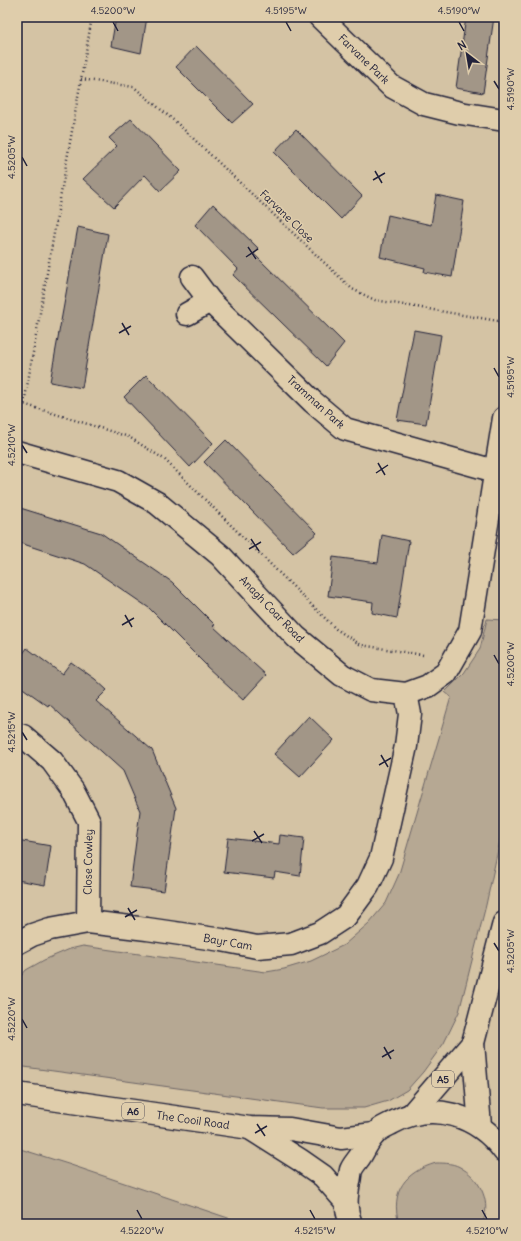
<svg xmlns="http://www.w3.org/2000/svg" width="521" height="1241" font-family="Delius,sans-serif">
<style>
.green{fill:#b6a893;stroke:#6c6567}
.building{fill:#a29687;stroke:#22223b}
.lines{fill:none;stroke-linecap:round;stroke-linejoin:round}
.minor-casing{stroke:#22223b;stroke-width:25}
.highway-casing{stroke:#22223b;stroke-width:25}
.path{stroke:#22223b;stroke-width:2.5;stroke-dasharray:1 3;stroke-linecap:butt}
.minor{stroke:#dfcdab;stroke-width:22}
.highway{stroke:#dfcdab;stroke-width:22}
.ticks{fill:none;stroke:#22223b;stroke-width:1.5}
.labels{text-anchor:middle;dominant-baseline:central;stroke-width:3;stroke-linejoin:round;paint-order:stroke}
.shield{fill:#dfcdab;stroke:#5b555d;stroke-width:1}
.shield-label{font-size:10px;font-weight:bold;fill:#22223b}
.street-label{font-size:11px;fill:#22223b;stroke:#dfcdab}
.neatline{fill:none;stroke:#22223b;stroke-width:1.5}
.ticks-label{font-size:10px;text-anchor:middle;fill:#22223b}
</style>
<rect width="100%" height="100%" fill="#d4c3a4"/>
<filter id="ink" filterUnits="userSpaceOnUse"><feTurbulence type="fractalNoise" baseFrequency=".025" numOctaves="2"/><feDisplacementMap in="SourceGraphic" scale="8" xChannelSelector="R" yChannelSelector="G"/><feConvolveMatrix kernelMatrix="1 2 1 2 8 2 1 2 1" color-interpolation-filters="sRGB"/></filter>
<g filter="url(#ink)">
<!-- green -->
<g class="green">
<path d="M487 619 504 620V822L486 905 459 1012 444 1043 423 1072 407 1090 388 1101 364 1108H323L17 1066V981L26 970 44 960 70 949 83 946 266 972 284 969 311 961 344 945 369 923 386 903 399 874 451 697 445 692 464 673 480 649Z"/>
<path d="M17 1148 68 1164 237 1221 241 1224H17Z"/>
<path d="M436 1163C445 1163 455 1163 463 1169 481 1180 492 1204 482 1224H399C390 1191 405 1172 436 1163Z"/>
</g>
<!-- building -->
<g class="building">
<path d="M116 17H147L141 53 111 46Z"/>
<path d="M466 17H494L483 93 456 88Z"/>
<path d="M196 46 253 104 232 123 176 67Z"/>
<path d="M131 119 181 171 160 191 145 175 114 207 83 179 117 146 109 138Z"/>
<path d="M296 129 362 196 341 219 274 152Z"/>
<path d="M436 195 464 201 452 277 424 272 425 268 380 257 388 215 431 225Z"/>
<path d="M213 204 259 249 254 254 344 343 326 366 233 275 238 269 195 225Z"/>
<path d="M78 227 108 234 82 388 50 382Z"/>
<path d="M414 330 441 335 426 424 397 420Z"/>
<path d="M146 375 213 443 190 467 124 397Z"/>
<path d="M226 440 317 533 293 553 204 462Z"/>
<path d="M17 507 101 533 172 582 215 625 213 626 266 675 243 700 206 666V665L149 608 85 564 17 542Z"/>
<path d="M382 535 409 541 397 618 372 613 373 602 328 596 333 557 378 563Z"/>
<path d="M27 648 62 674 71 662 95 679 107 690 96 701 152 750 176 808 164 891 130 887 140 811 123 771 49 704 48 706 17 684V662Z"/>
<path d="M309 716 334 740 300 777 274 754Z"/>
<path d="M280 835 304 838 300 876 275 872 274 878 224 872 228 838 279 844Z"/>
<path d="M17 840 51 846 45 885 17 880Z"/>
</g>
<g class="lines">
<!-- minor casing -->
<g class="minor-casing">
<g id="minor">
<path d="M320 17 391 86 424 104 460 113 504 120"/>
<path d="M192 277 210 301 313 402 345 429 495 471"/>
<path d="M187 314 210 301"/>
<path d="M17 452 118 481 157 503 220 555 296 637 342 675 371 690 406 694 428 686 446 673 470 631 504 418"/>
<path d="M17 734 23 736 52 761 73 790 89 821 88 922"/>
<path d="M17 943 32 935 50 929 88 922 147 929 222 940 257 947 291 944 320 933 346 916 368 886 381 858 406 746 410 714 406 694"/>
</g>
</g>
<!-- highway casing -->
<g class="highway-casing">
<g id="highway">
<path d="M17 1094 250 1128 290 1129 341 1138 374 1134"/>
<path d="M412 1114 473 1043"/>
<path d="M480 1126 473 1043 504 923"/>
<path d="M251 1129 300 1160 323 1176 346 1202"/>
<path d="M351 1224C345 1208 346 1198 349 1182 350 1178 350 1174 351 1170 353 1165 358 1160 361 1155 365 1148 369 1140 374 1135 378 1129 386 1126 392 1123 432 1100 478 1115 504 1151"/>
</g>
</g>
<!-- path -->
<g class="path">
<path d="M81 79 134 87 178 124 352 289 375 300 504 322"/>
<path d="M17 402 129 437 164 459 336 629 361 645 423 655"/>
<path d="M24 404 92 17"/>
</g>
<!-- minor -->
<use href="#minor" class="minor"/>
<!-- highway -->
<use href="#highway" class="highway"/>
</g>
</g>
<!-- ticks -->
<path class="ticks" d="M113 22 118 31M286 22 291 31M459 22 464 31M494 81 499 89M22 157 27 166M375 171 382 183M373 180 385 173M248 247 256 259M246 257 258 249M122 323 129 335M119 333 131 326M494 368 499 377M22 445 27 453M378 463 385 475M376 473 388 465M251 539 259 551M249 549 261 542M125 615 132 627M122 625 134 618M494 655 499 664M22 732 27 740M381 755 388 767M379 765 391 758M254 831 262 843M252 841 264 834M128 908 135 920M125 917 137 910M494 943 499 951M22 1019 27 1028M384 1047 391 1059M382 1057 394 1050M257 1124 265 1136M255 1133 267 1126M137 1210 142 1219M310 1210 315 1219M482 1210 487 1219"/>
<g class="labels">
<!-- shield labels -->
<g class="shield">
<rect x="432" y="1071" width="22" height="16" rx="3"/>
<rect x="122" y="1103" width="22" height="16" rx="3"/>
</g>
<g class="shield-label">
<text x="443" y="1079">A5</text>
<text x="133" y="1111">A6</text>
</g>
<!-- street labels -->
<g class="street-label">
<text transform="translate(364 59) rotate(44)">Farvane Park</text>
<text transform="translate(287 216) rotate(44)">Farvane Close</text>
<text transform="translate(316 402) rotate(42)">Tramman Park</text>
<text transform="translate(272 609) rotate(46)">Anagh Coar Road</text>
<text transform="translate(88 862) rotate(-89)">Close Cowley</text>
<text transform="translate(228 942) rotate(10)">Bayr Cam</text>
<text transform="translate(193 1120) rotate(8)">The Cooil Road</text>
</g>
</g>
<!-- margin -->
<rect width="521" height="1241" fill="none" stroke="#dfcdab" stroke-width="44"/>
<!-- north arrow -->
<g transform="translate(467 54) rotate(329)" stroke="#dfcdab" stroke-width="3" paint-order="stroke">
<path d="M0-3L7 15L0 10L-7 15Z" fill="#22223b"/>
<text y="-6" font-size="11" font-weight="bold" text-anchor="middle" fill="#22223b">N</text>
</g>
<rect x="22" y="22" width="477" height="1197" class="neatline"/>
<g class="ticks-label">
<text x="113" y="14">4.5200°W</text>
<text x="286" y="14">4.5195°W</text>
<text x="459" y="14">4.5190°W</text>
<text transform="translate(510 89) rotate(-90)" y="4">4.5190°W</text>
<text transform="translate(11 157) rotate(-90)" y="4">4.5205°W</text>
<text transform="translate(510 377) rotate(-90)" y="4">4.5195°W</text>
<text transform="translate(11 445) rotate(-90)" y="4">4.5210°W</text>
<text transform="translate(510 664) rotate(-90)" y="4">4.5200°W</text>
<text transform="translate(11 732) rotate(-90)" y="4">4.5215°W</text>
<text transform="translate(510 951) rotate(-90)" y="4">4.5205°W</text>
<text transform="translate(11 1019) rotate(-90)" y="4">4.5220°W</text>
<text x="142" y="1234">4.5220°W</text>
<text x="315" y="1234">4.5215°W</text>
<text x="487" y="1234">4.5210°W</text>
</g>
</svg>
